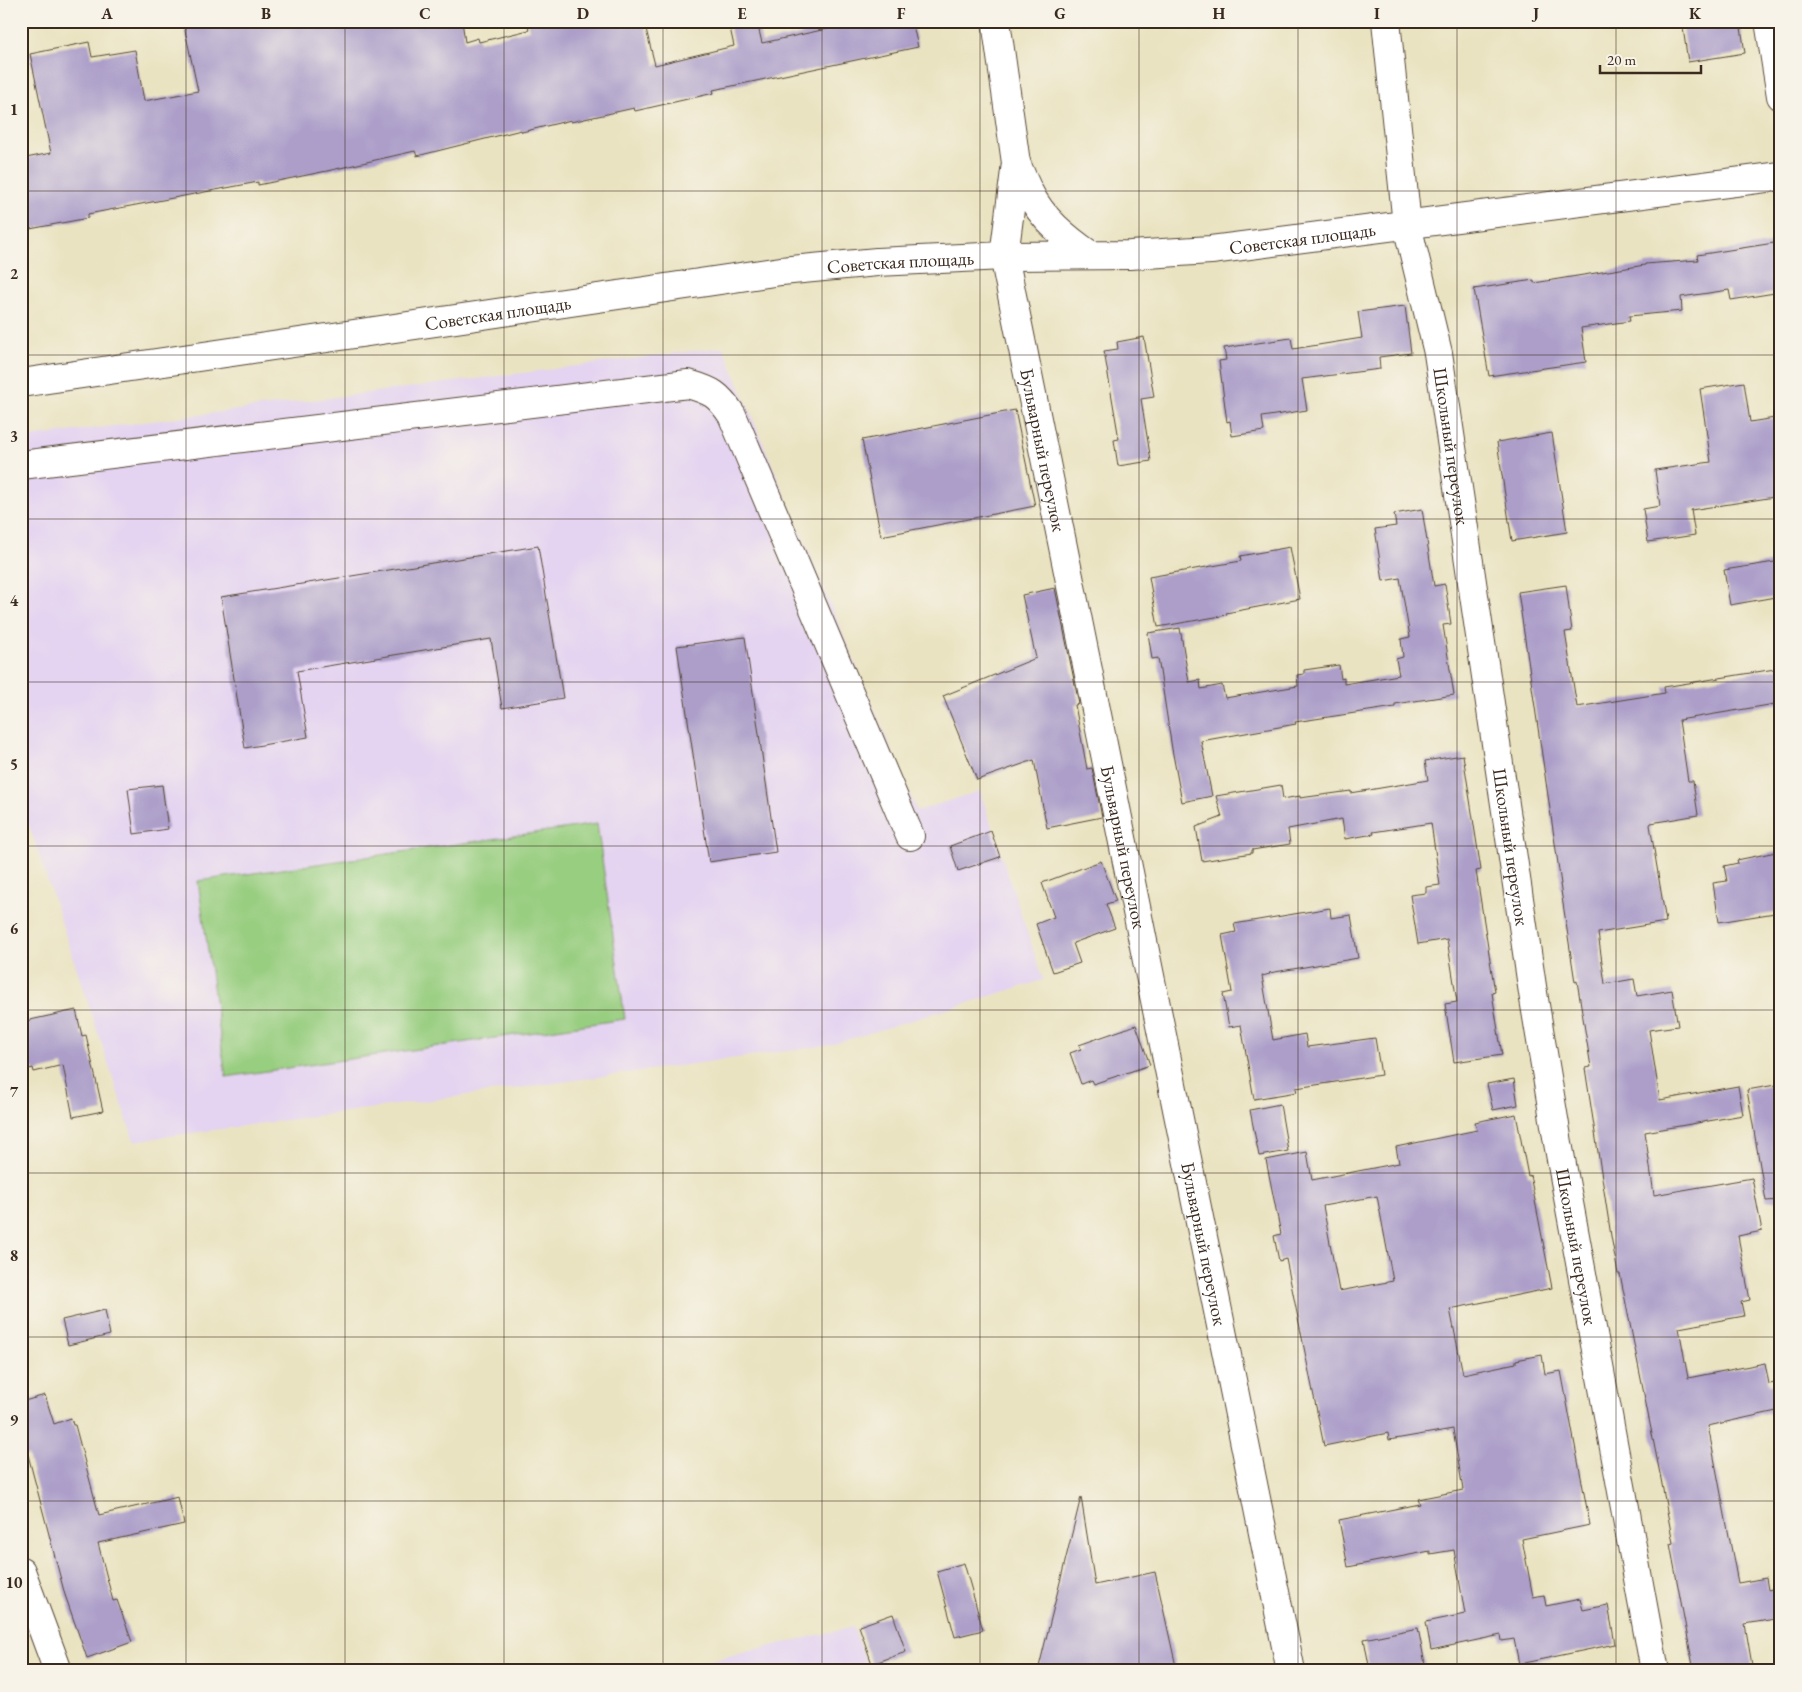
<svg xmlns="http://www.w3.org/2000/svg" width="1802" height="1692" font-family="'EB Garamond',serif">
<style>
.built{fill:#e4d3f1}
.green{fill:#98ce80;stroke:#6a7c4f}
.building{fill:#ac9ec9;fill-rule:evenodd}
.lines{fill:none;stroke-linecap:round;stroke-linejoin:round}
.minor-casing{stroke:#554636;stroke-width:30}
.minor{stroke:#fff;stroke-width:28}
.grid{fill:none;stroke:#3b2a1e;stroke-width:1;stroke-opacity:0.55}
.labels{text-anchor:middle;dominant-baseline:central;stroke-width:4;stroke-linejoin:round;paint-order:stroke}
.street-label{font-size:19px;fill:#3b2a1e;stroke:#f7f3e8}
.neatline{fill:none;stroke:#3b2a1e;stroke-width:2}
.grid-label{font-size:16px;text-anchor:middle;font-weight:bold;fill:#3b2a1e}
</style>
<rect width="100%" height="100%" fill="#f7f3e8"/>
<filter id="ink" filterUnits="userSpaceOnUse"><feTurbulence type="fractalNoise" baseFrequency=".02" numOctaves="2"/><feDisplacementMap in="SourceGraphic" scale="10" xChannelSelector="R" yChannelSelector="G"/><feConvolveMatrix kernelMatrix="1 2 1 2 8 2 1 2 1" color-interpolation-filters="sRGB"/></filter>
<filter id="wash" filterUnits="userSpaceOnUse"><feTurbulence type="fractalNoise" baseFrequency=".0096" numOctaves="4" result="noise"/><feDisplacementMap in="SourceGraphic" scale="20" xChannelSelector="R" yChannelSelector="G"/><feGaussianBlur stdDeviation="1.12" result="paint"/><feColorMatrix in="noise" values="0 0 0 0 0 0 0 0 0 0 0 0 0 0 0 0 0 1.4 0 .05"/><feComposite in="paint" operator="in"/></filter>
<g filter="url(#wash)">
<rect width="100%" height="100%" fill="#eae3c1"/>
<!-- built -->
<g class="built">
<path d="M723 347 917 811 980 791 1043 980 830 1045 134 1141 21 801V438Z"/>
<path d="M853 1627 869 1671H700L698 1663Z"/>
</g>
<!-- green -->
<path class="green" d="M597 824 625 1019 226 1077 198 881Z"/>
<g id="blocks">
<!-- building -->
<g class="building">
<path d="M183 21H462L465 42 478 38 479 42 529 30 527 21H644L655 65 734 46 730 28 757 22 762 43 836 27 835 21H912L918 47 713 90 714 93 635 111 634 108 571 122V120L522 132 521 130 417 156 415 151 327 171 258 185V182L88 214V218L30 229 21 184V159L51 153 30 54 89 42 92 57 135 50 144 101 198 91Z"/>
<path d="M1682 21H1740L1745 53 1688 62Z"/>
<path d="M1774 243 1781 292 1731 300 1729 290 1681 297 1682 311 1629 316 1630 321 1581 328 1586 362 1489 376 1474 289 1534 280V283L1645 265V264L1698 260 1697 255Z"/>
<path d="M1405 306 1411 353 1379 357 1380 369 1302 379 1307 410 1262 417 1264 431 1232 436 1230 421 1227 422 1219 361 1226 360 1224 348 1291 338 1293 349 1362 338 1358 312Z"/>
<path d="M1144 337 1154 397 1141 399 1151 461 1118 466 1114 440 1119 439 1104 351 1118 349 1117 342Z"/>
<path d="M1744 382 1750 422 1781 417V496L1691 510 1695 535 1648 542 1643 509 1660 506 1655 470 1711 462 1700 389Z"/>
<path d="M1015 410 1035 506 881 536 862 440Z"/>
<path d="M1552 433 1567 532 1512 541 1497 442Z"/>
<path d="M1422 509 1434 586 1445 584 1451 624 1443 625 1454 695 1395 704V707L1295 722 1296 724 1201 741 1212 796 1182 802 1172 749 1158 658 1152 659 1148 633 1180 628 1189 682 1200 680 1201 689 1222 685 1225 698 1298 686 1297 675 1304 674V670L1339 665 1341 679 1344 678V684L1399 675 1396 659 1403 657 1401 639 1410 637 1400 578 1383 581 1375 529 1396 526 1394 514Z"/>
<path d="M538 546 563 698 502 708 491 639 297 671 308 737 245 748 221 597Z"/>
<path d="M1290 547 1300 599 1226 613 1227 615 1158 627 1149 577 1241 561 1240 556Z"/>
<path d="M1781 561V596L1730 605 1724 570Z"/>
<path d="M1566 585 1572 631 1565 632 1577 707 1665 693 1664 687 1781 668V703L1679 720 1688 781H1693L1698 815 1651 823 1650 825 1666 922 1598 933 1605 984 1634 979 1637 996 1672 990 1678 1026 1649 1030 1660 1100 1738 1086 1743 1115 1645 1132 1654 1195 1752 1178 1762 1231 1738 1236 1750 1300 1741 1302 1744 1316 1679 1328 1688 1378 1765 1363 1769 1384 1781 1382V1410L1708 1426 1738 1583 1766 1578 1768 1590 1781 1587V1618L1745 1624 1753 1671H1694L1670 1544 1673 1543 1661 1479 1620 1274H1618L1611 1236 1585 1068 1591 1067 1577 981 1575 982 1560 884H1561L1518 592Z"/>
<path d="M1055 588 1079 704 1075 705 1087 769 1092 768 1102 817 1047 828 1034 760 977 780 943 696 1036 658 1022 595Z"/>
<path d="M745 637 776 852 709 862 677 646Z"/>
<path d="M1463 755 1481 870 1476 871 1495 992 1492 993 1502 1055 1454 1062 1445 1004 1457 1002 1447 939 1418 944 1410 895 1426 893V887L1440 885 1431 823 1373 832 1374 834 1345 839 1342 819 1288 829 1290 844 1252 850V853L1202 861 1196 827 1222 817 1216 796 1281 785 1283 799 1300 796V798L1351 791V793L1428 780 1425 761Z"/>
<path d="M162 785 168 829 134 834 128 789Z"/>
<path d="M991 831 1000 857 958 871 950 846Z"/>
<path d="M1781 851V912L1719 922 1713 883 1727 881 1724 866 1738 863 1737 860Z"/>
<path d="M1101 861 1116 901 1106 904 1115 928 1073 943 1080 963 1053 972 1036 924 1054 917 1042 883Z"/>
<path d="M1330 908 1331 918 1351 915 1358 958 1269 973 1270 974 1262 976 1273 1040 1305 1034 1307 1047 1375 1038 1381 1075 1296 1088 1297 1092 1254 1099 1241 1025 1229 1027 1223 994 1232 992 1222 935 1236 932 1234 924Z"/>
<path d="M76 1010 82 1036 86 1035 103 1111 73 1117 63 1065 34 1072 33 1068 21 1071V1022Z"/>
<path d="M1136 1025 1150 1065 1093 1084 1091 1080 1081 1084 1070 1053 1081 1049 1079 1045Z"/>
<path d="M1514 1079 1518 1105 1493 1110 1487 1084Z"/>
<path d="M1781 1084V1200L1766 1201 1747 1090Z"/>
<path d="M1280 1104 1288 1151 1259 1156 1250 1110Z"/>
<path d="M1516 1114 1528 1176 1530 1175 1552 1288 1450 1309 1463 1374 1516 1363V1360L1542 1355 1545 1374 1561 1371 1590 1525 1522 1539 1533 1597 1544 1595 1546 1606 1580 1599 1583 1610 1608 1605 1615 1644 1519 1664 1514 1639 1502 1641 1501 1635 1431 1650 1426 1622 1465 1614 1454 1550 1430 1554V1551L1348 1567 1339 1520 1420 1504 1418 1499 1463 1490 1453 1429 1389 1440 1388 1433 1324 1446 1286 1259 1279 1261 1274 1236 1281 1234 1266 1160 1307 1152 1312 1180 1399 1163 1396 1147 1477 1130 1475 1122ZM1377 1196 1393 1281 1339 1291 1323 1206Z"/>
<path d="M105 1310 110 1335 68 1345 62 1320Z"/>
<path d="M45 1395 54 1424 71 1418 73 1425H75L99 1515 178 1497 184 1524 98 1543 113 1601 117 1600 132 1642 87 1658 65 1595 28 1455 21 1458V1402Z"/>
<path d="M1081 1497 1095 1585 1155 1572 1177 1671H1038Z"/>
<path d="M964 1563 983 1630 955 1637 937 1571Z"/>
<path d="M893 1614 906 1652 872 1664 859 1626Z"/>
<path d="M1418 1628 1425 1664 1388 1671H1370L1364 1639Z"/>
</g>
</g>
</g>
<g filter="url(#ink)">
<use href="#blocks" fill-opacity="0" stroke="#554636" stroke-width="1"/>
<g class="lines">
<!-- minor casing -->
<g class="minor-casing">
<g id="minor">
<path id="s1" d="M996 21 1016 163 1004 256 1291 1671"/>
<path id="s2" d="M1386 21 1407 225 1438 353 1533 993 1558 1143 1655 1671"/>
<path d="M1769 21 1781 96"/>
<path d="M1016 163C1020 172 1024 182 1029 192 1042 219 1066 238 1090 255"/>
<path id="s3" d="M21 383 781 271 877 262 1004 256 1130 255 1211 250 1781 176"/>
<path d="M21 465 688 384C712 391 718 394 732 415L910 836"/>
<path d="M21 1571 58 1671"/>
</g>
</g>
<!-- minor -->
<use href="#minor" class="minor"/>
</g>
</g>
<!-- grid -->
<path class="grid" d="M186 21V1671M345 21V1671M504 21V1671M663 21V1671M822 21V1671M980 21V1671M1139 21V1671M1298 21V1671M1457 21V1671M1616 21V1671M21 191H1781M21 355H1781M21 519H1781M21 682H1781M21 846H1781M21 1010H1781M21 1173H1781M21 1337H1781M21 1501H1781"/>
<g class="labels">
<!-- street labels -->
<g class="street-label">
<text stroke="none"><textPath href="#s3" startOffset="1291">Советская площадь</textPath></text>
<text stroke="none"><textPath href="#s3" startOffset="888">Советская площадь</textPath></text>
<text stroke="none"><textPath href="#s3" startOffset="482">Советская площадь</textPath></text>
<text stroke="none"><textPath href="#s2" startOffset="431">Школьный переулок</textPath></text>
<text stroke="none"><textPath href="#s1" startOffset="435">Бульварный переулок</textPath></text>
<text stroke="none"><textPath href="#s1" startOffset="840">Бульварный переулок</textPath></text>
<text stroke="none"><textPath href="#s2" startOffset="836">Школьный переулок</textPath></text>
<text stroke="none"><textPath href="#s1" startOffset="1245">Бульварный переулок</textPath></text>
<text stroke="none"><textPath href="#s2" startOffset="1241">Школьный переулок</textPath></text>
</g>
</g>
<!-- margin -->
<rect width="1802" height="1692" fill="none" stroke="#f7f3e8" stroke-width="55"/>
<!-- scale -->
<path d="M1600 65v8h101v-8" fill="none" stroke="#3b2a1e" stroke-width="2.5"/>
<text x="1607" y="65" font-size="15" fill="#3b2a1e" stroke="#f7f3e8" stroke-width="4" paint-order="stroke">20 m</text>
<rect x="28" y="28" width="1746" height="1636" class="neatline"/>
<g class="grid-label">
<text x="107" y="19">A</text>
<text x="266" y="19">B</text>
<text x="425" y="19">C</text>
<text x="583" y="19">D</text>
<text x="742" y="19">E</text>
<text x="901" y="19">F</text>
<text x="1060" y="19">G</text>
<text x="1219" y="19">H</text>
<text x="1377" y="19">I</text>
<text x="1536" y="19">J</text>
<text x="1695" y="19">K</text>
<text x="14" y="115">1</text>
<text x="14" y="279">2</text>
<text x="14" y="442">3</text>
<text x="14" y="606">4</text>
<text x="14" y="770">5</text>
<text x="14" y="934">6</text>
<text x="14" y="1097">7</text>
<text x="14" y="1261">8</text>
<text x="14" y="1425">9</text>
<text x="14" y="1588">10</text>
</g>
</svg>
